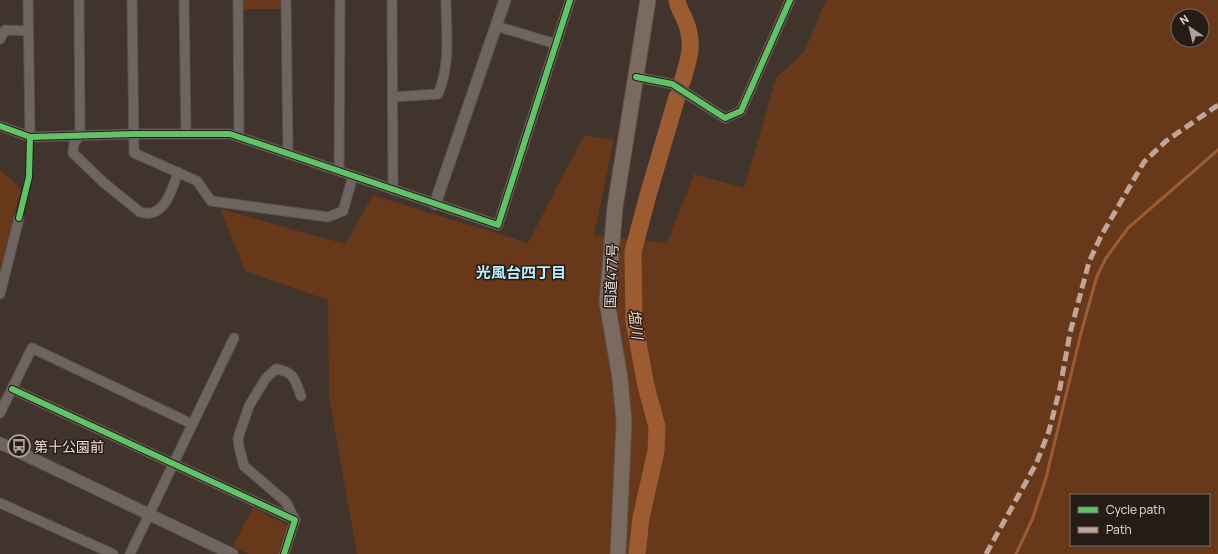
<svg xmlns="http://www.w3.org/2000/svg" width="1218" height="554" font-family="Manrope,'Noto Sans JP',sans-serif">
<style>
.green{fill:#68381a;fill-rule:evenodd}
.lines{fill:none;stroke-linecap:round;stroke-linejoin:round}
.stream{stroke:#9d5b32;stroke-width:3}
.river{stroke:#9d5b32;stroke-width:17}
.minor-casing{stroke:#5d534c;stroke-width:11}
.tertiary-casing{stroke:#5d534c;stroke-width:13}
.trunk-casing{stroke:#5d534c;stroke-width:17}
.minor{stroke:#6f6560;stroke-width:9}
.tertiary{stroke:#6f6560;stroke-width:11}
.trunk{stroke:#7a6a60;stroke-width:15}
.quiet{stroke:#c0a59a;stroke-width:5;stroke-dasharray:10 5;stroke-linecap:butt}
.cycleway-casing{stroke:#261c17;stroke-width:8}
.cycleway{stroke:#61c268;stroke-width:6}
.labels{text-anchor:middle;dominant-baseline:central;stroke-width:3;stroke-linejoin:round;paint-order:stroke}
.street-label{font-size:14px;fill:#ecddd5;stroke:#261c17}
.poi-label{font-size:14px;fill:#ecddd5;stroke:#261c17;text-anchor:start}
.neighbourhood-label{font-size:15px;font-weight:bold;fill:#b8efff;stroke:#261c17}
.water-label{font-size:15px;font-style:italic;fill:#f7ceb7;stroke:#261c17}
</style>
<rect width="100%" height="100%" fill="#40342d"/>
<!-- green -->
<g class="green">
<path d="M243 0H283L284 6 281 9H243Z"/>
<path d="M826 0H1218V554H357L329 397 328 300 245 271 220 209 345 244 373 195 528 243 584 135 614 140 594 235 667 243 694 174 744 188 776 78 804 52ZM1178 16H1202V40H1178ZM1071 495H1209V545H1071Z"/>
<path d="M0 170 21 189 0 270Z"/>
<path d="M253 508 285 524 288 531 278 554H248L233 546Z"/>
</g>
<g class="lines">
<!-- stream -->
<path class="stream" d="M1016 554 1032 520 1046 478 1081 333 1097 276 1106 258 1128 228 1218 150"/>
<!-- river -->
<g class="river">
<path d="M677 0C678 8 682 13 685 20 695 44 689 59 682 82"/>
<path d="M637 554 641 518 656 451 657 427 646 386 634 321 633 252 648 195 677 97"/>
</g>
<!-- minor casing -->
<g class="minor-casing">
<g id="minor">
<path d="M28 0 30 137"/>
<path d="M79 0 80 135 74 143 73 153 103 182 140 212C164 220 172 190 178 172"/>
<path d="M132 0 134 153 197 181 211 201 328 217 343 211 353 176"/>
<path d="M184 0 186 134"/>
<path d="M238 0 239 137"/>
<path d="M286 0 288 154"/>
<path d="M392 0 393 190"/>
<path d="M496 26 556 44"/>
<path d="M0 39 5 30 28 31"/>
<path d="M636 77 672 84 725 118 741 111 790 0"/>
<path d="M393 97 438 94C451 64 446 32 446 0"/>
<path d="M0 126 30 137 134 134H230L498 225 570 0"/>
<path d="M339 171 340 0"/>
<path d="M0 294 19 218"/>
<path d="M12 389 295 520 284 554"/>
<path d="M0 413 32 348 192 424"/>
<path d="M0 503 113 554"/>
<path d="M295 520 286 502 244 466 239 447 238 438 249 406 266 378 276 369C295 372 295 380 301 396"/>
<path d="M130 554 234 338"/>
</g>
</g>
<!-- tertiary casing -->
<g class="tertiary-casing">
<g id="tertiary">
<path d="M435 204 505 0"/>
<path d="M0 443 232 554"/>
</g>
</g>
<!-- trunk casing -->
<g class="trunk-casing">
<path id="trunk" d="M618 554 624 422 620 378 607 302 615 207 648 0"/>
</g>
<!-- minor -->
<use href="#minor" class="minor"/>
<!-- tertiary -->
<use href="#tertiary" class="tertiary"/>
<!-- trunk -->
<use href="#trunk" class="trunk"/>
<!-- quiet -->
<path class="quiet" d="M986 554 1036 464 1049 431 1060 388 1070 333 1089 262 1101 236 1144 162 1166 141 1218 105"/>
<!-- cycleway casing -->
<g class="cycleway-casing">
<g id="cycleway">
<path d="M636 77 672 84 725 118 741 111 790 0"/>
<path d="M0 126 30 137 134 134H230L498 225 570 0"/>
<path d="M19 218 29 177 30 137"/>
<path d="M12 389 295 520 284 554"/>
</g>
</g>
<!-- cycleway -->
<use href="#cycleway" class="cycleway"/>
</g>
<!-- icons -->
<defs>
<g id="bus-ring" transform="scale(1.15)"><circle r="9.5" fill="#261c17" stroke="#b0a29a" stroke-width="1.5"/><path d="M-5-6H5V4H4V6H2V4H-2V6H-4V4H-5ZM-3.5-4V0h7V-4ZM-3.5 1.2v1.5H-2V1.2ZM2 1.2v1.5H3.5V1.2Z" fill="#b0a29a"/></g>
</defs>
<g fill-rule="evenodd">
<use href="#bus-ring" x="19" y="446"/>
</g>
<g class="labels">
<!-- street labels -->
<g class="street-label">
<text transform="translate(611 276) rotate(-88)">国道477号</text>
</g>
<!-- poi labels -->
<g class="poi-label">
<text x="34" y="446">第十公園前</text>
</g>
<!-- neighbourhood labels -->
<g class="neighbourhood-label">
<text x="521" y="272">光風台四丁目</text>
</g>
<!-- water labels -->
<g class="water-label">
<text transform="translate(636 324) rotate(83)">塩川</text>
</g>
</g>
<!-- legend -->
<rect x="1070" y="494" width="140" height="52" fill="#261c17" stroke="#756963"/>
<rect x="1078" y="507" width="20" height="6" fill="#61c268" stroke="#756963"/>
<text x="1106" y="514" font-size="12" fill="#ecddd5">Cycle path</text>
<rect x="1078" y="527" width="20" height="6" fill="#c0a59a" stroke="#756963"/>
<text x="1106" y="534" font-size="12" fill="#ecddd5">Path</text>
<!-- north arrow -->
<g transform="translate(1190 28) rotate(325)"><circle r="19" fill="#261c17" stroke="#756963"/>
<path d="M0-3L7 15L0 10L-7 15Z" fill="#b0a29a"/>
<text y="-6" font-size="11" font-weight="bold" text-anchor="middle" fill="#ecddd5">N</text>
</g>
</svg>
